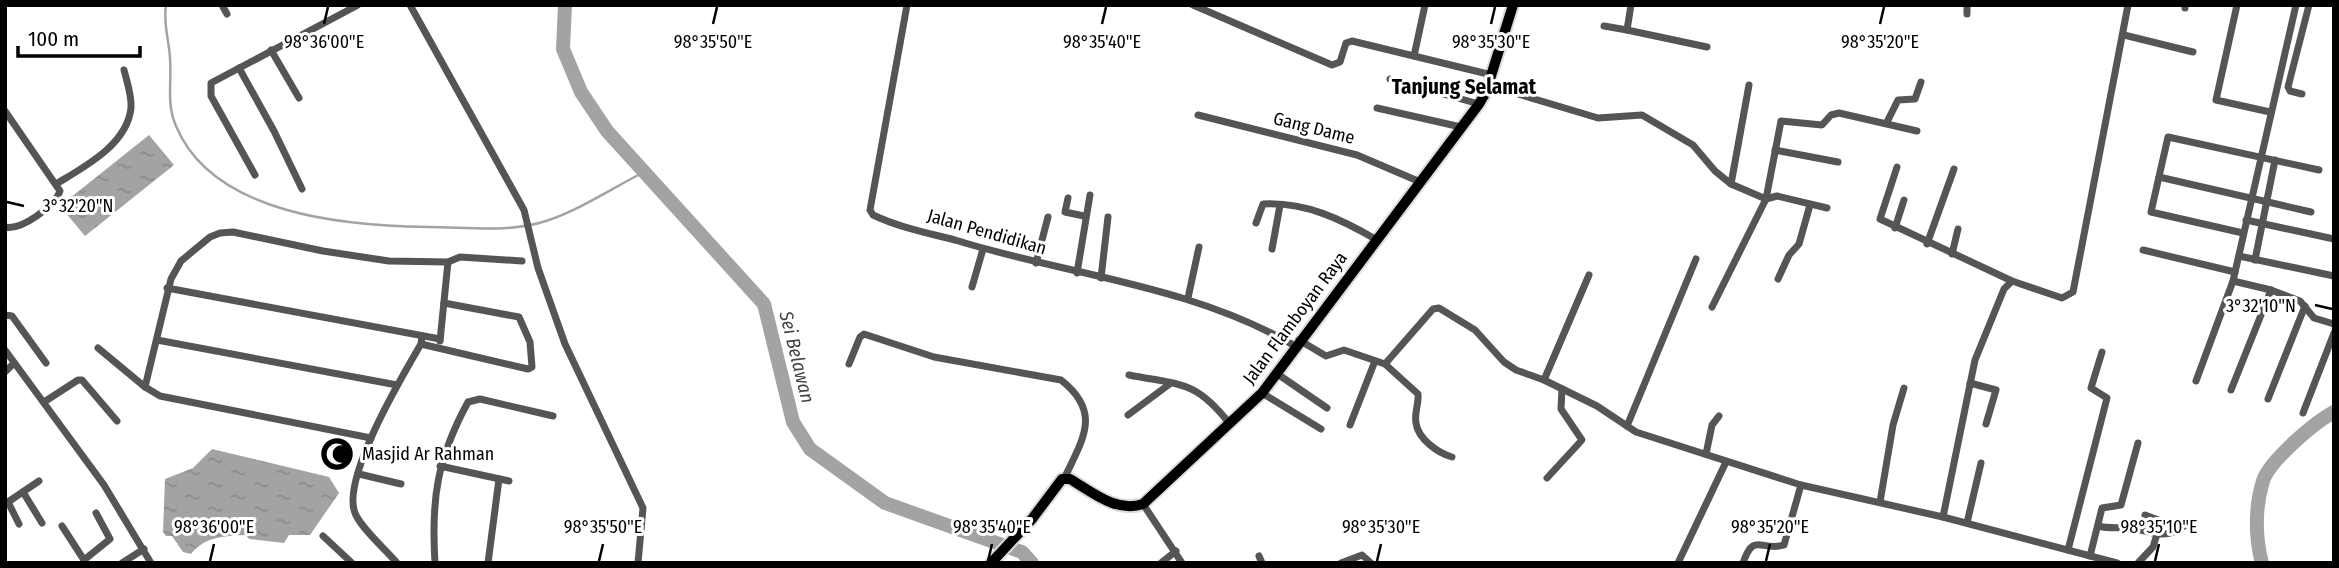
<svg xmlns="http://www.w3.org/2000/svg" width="2339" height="568" font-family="'Fira Sans Condensed',sans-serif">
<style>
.water{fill:url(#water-ripples)}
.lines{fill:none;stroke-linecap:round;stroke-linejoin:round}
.stream{stroke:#a3a3a3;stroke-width:2.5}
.river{stroke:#a3a3a3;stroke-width:14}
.primary-casing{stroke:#dbdbdb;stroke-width:14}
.street{stroke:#555;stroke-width:7}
.primary{stroke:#000;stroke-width:10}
.ticks{fill:none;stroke:#000;stroke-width:2.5}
.labels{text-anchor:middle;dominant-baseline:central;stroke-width:6;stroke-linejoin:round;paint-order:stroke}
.street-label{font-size:18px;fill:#000;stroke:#fff}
.poi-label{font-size:18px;fill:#000;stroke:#fff;text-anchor:start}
.water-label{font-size:19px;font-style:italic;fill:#444;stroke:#fff}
.quarter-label{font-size:21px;font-weight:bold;fill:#000;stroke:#fff}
.ticks-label{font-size:18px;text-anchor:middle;fill:#000;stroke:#fff;stroke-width:6;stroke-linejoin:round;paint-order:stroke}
</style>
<defs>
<pattern id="water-ripples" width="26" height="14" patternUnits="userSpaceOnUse" patternTransform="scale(1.75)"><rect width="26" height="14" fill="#a3a3a3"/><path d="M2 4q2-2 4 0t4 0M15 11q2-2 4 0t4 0" fill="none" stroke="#8b8b8b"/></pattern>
</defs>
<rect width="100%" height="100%" fill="#fff"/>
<!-- water -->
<g class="water">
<path d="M149 135 174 165 85 236 60 206Z"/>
<path d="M212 449 329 477 339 493 310 535H289L284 543 249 539 246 535C226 536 205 536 191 554L183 552 172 536H166L163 532 165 479 193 468Z"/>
</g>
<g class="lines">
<!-- stream -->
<path class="stream" d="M166 5C163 24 169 40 170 58 172 82 166 103 176 126 213 215 346 226 429 227 466 227 510 233 546 221 580 210 614 187 646 171"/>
<!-- river -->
<g class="river">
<path d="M565 5 563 49 581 92 607 131 764 304 793 422 810 449 885 503 1022 552 1032 563"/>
<path d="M2262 563C2255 538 2255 506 2263 481 2269 461 2315 422 2334 412"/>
</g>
<!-- primary casing -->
<g class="primary-casing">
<path id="primary" d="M991 563 1032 519 1062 479H1070C1092 492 1116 513 1143 504L1262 393 1479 104 1486 92 1513 5"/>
</g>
<!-- street -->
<g class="street">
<path d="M222 5 227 14"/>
<path d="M410 5 524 210 538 268 565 344 643 508 638 563"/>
<path d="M907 5 870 210 873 215C898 227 928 233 955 240 1068 275 1191 285 1295 346"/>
<path d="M1193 5 1332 65 1340 62 1346 43 1352 41 1492 75"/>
<path d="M2237 5 2216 100 2270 112"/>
<path d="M2185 8V5"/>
<path d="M1967 14V5"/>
<path d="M1604 26 1627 30 1631 5"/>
<path d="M1627 30 1707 47"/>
<path d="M2124 35 2193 52"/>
<path d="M271 50 299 98"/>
<path d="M1414 56 1425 5"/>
<path d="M239 68 274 131 302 189"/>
<path d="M1390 79 1479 104"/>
<path d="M1488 85 1598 118 1642 115 1693 145 1715 171 1731 184 1766 199"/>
<path d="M2302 94 2290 91 2288 87 2309 5"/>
<path d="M1377 108 1461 127"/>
<path d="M5 111 60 191C55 206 21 231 5 227"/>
<path d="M1198 115 1357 155 1418 181"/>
<path d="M1887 122 1898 100 1915 99 1921 82"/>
<path d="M1775 150 1838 162"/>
<path d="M1897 167 1880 219 2012 281 2004 289 1975 360 1943 517"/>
<path d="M255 175 211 96V83L358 5"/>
<path d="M2159 177 2311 212"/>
<path d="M56 184C84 167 127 145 131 108 132 96 127 82 124 70"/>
<path d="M1731 184 1749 85"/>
<path d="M1068 198 1065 212 1084 216"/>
<path d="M1766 199 1777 196 1827 208"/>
<path d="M2246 220 2334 239"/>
<path d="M1256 223 1263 204C1306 202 1341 219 1377 240"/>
<path d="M1895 228 1904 200"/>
<path d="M2243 233 2151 212 2168 137 2319 170"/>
<path d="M1927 244 1954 169"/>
<path d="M1272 249 1280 205"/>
<path d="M2143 250 2235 272"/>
<path d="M1952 254 1958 229"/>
<path d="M2239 256 2334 276"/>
<path d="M2255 260 2275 160"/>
<path d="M1036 263 1048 217"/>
<path d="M1077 273 1090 195"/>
<path d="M1101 278 1108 217"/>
<path d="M1778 279 1789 255 1799 244 1810 205"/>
<path d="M2012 281 2062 298 2073 292 2128 5"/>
<path d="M972 287 983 249"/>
<path d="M167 288 440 339"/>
<path d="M2271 290 2300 301 2314 318 2334 324"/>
<path d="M1188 298 1199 247"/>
<path d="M1712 307 1766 199 1781 121 1822 125 1831 115 1839 113 1917 131"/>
<path d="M5 315 12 316 46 363"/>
<path d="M157 340 397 385"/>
<path d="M1299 340 1326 356 1344 350 1385 364 1433 309 1439 308 1475 330 1504 362 1516 370 1544 380 1597 406 1636 432 1801 485 1943 517 2117 563"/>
<path d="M440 341 448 262"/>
<path d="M421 344 528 369 532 367 530 342 519 317 444 303"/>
<path d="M98 348 145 387"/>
<path d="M5 350 104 485 151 563"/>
<path d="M849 364 860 337 864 334 934 357 1061 380C1103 413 1082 440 1064 479"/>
<path d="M1385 364 1418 394C1419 404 1414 413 1416 423 1418 439 1438 453 1452 457"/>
<path d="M5 372 14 363"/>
<path d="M1276 373 1327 408"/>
<path d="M1129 375C1180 385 1195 380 1229 423"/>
<path d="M1544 380 1589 275"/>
<path d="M2196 381 2233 281 2296 5"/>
<path d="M1970 383 1996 390 1986 424"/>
<path d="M2231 390 2271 290 2233 281"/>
<path d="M1262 393 1321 429"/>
<path d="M2268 399 2305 306"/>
<path d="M44 402 78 380H82L117 421"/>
<path d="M2303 413 2334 333"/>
<path d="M1128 415 1171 383"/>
<path d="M1350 425 1375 361"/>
<path d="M1627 426 1696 259"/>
<path d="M371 438 160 396 145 387 171 279 181 261 210 237 220 233 233 232 323 251 389 261 448 262 460 257 522 261"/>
<path d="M1706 454 1712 425 1719 416"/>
<path d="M440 466 509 481"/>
<path d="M359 474 401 484"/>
<path d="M1547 478 1582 440 1561 409 1562 389"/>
<path d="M23 492 42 523"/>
<path d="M8 502 19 524"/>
<path d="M1880 502 1893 425 1904 388"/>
<path d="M5 504 39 481"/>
<path d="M1143 504 1182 563"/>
<path d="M1967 523 1981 463"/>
<path d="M62 526 84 560"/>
<path d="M2098 526C2109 529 2119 527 2131 528 2151 531 2165 541 2184 526"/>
<path d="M323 536 352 563"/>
<path d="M2068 550 2107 398 2091 388 2102 352"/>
<path d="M1259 556 1262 563"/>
<path d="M2090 556 2102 508 2121 505 2138 443"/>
<path d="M85 563 84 560 110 539 96 513"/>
<path d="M122 563 144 549"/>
<path d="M397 563C386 550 360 527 355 513 341 478 403 375 421 344L422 336"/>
<path d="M435 563C431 499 437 459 468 402L480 399 553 416"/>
<path d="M488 563 499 479"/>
<path d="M1161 563 1176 551"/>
<path d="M1341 563 1362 555 1371 563"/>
<path d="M1678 563 1726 462"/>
<path d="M1743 563C1754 531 1761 552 1784 545L1801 485"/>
<path d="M2138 563 2153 547 2161 521 2145 515"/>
</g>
<!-- primary -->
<use href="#primary" class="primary"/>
</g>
<!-- ticks -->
<path class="ticks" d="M324 24 328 7M713 24 717 7M1102 24 1106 7M1491 24 1495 7M1880 24 1884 7M7 202 24 206M2315 305 2332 309M210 561 214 544M599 561 603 544M988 561 992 544M1377 561 1381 544M1766 561 1770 544M2155 561 2159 544"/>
<!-- icons -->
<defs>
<g id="mosque-disc" transform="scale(1.75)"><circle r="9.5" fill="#000" stroke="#fff"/><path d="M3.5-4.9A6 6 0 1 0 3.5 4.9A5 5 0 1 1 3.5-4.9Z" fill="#fff"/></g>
</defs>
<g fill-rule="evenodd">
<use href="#mosque-disc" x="337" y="454"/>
</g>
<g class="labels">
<!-- street labels -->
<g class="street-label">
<text transform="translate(1314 128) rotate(14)">Gang Dame</text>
<text transform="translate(987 232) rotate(16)">Jalan Pendidikan</text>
<text transform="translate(1295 318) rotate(-53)">Jalan Flamboyan Raya</text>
</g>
<!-- poi labels -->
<g class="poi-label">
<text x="362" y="454">Masjid Ar Rahman</text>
</g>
<!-- water labels -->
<g class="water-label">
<text transform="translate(797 357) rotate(76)">Sei Belawan</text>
</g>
<!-- quarter labels -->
<g class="quarter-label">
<text x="1464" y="87">Tanjung Selamat</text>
</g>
</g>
<g class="ticks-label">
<text x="324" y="48">98°36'00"E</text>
<text x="713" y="48">98°35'50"E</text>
<text x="1102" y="48">98°35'40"E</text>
<text x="1491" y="48">98°35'30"E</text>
<text x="1880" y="48">98°35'20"E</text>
<text x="78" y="212">3°32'20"N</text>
<text x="2261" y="312">3°32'10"N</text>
<text x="214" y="533">98°36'00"E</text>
<text x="603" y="533">98°35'50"E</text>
<text x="992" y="533">98°35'40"E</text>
<text x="1381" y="533">98°35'30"E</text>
<text x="1770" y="533">98°35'20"E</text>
<text x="2159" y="533">98°35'10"E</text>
</g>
<!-- border -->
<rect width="2339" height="568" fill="none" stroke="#000000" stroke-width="14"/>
<!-- scale -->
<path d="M18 46v10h122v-10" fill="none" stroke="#000000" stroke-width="3.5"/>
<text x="28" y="46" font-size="21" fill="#000000" stroke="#ffffff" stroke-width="5" paint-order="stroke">100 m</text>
</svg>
